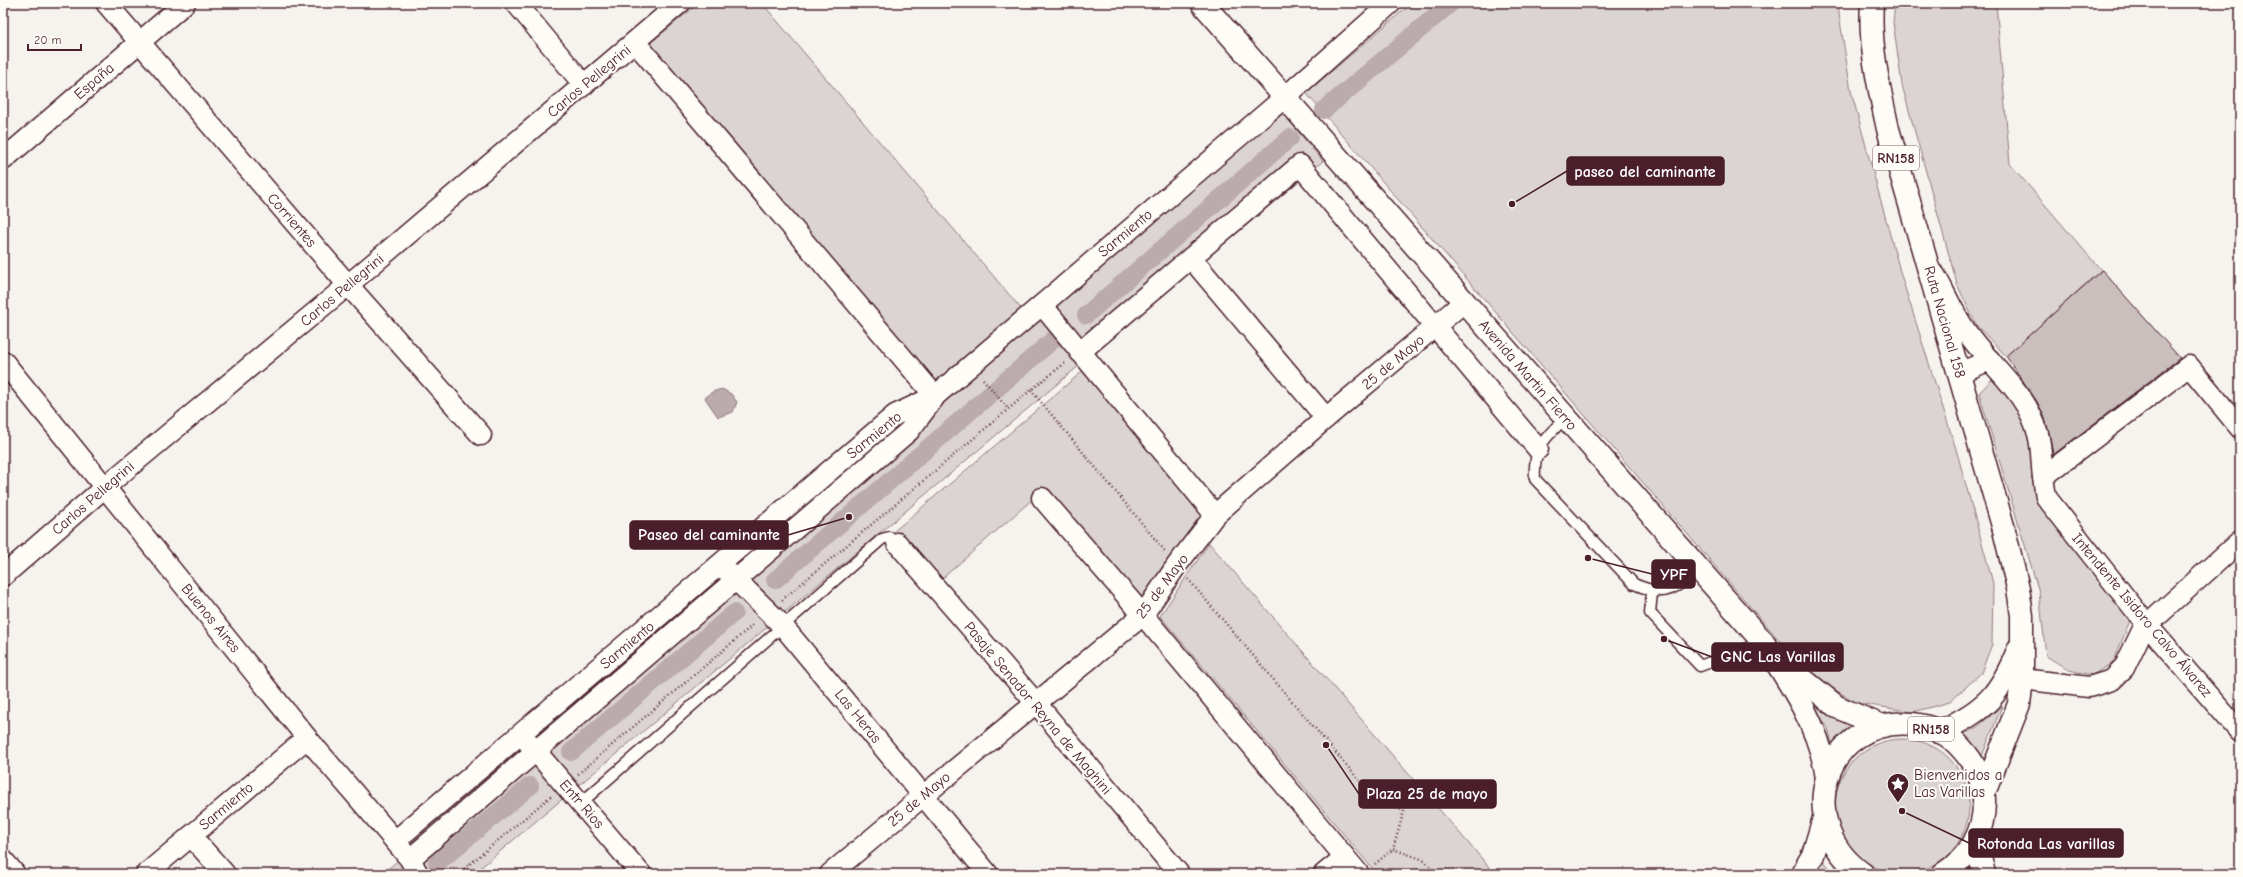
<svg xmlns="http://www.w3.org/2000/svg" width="2243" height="877" font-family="'Comic Neue',sans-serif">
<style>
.green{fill:#dcd4d2;stroke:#937a7e}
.water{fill:#bbabac;stroke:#8e7378}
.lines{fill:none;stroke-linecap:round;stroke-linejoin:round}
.canal{stroke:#bbabac;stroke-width:18}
.building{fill:#cbbfbe;stroke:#4a1f2b}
.service-casing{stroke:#4a1f2b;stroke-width:13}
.minor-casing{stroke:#4a1f2b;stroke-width:23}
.secondary-casing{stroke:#4a1f2b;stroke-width:25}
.trunk-casing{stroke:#4a1f2b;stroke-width:25}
.path{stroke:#4a1f2b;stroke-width:2.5;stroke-dasharray:1 3;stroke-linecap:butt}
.service{stroke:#fdfcf7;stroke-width:10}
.minor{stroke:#fdfcf7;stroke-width:20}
.secondary{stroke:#fdfcf7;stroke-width:22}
.trunk{stroke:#fdfcf7;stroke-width:22}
.labels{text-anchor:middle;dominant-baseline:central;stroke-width:4;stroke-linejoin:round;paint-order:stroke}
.shield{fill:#fdfcf7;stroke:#806168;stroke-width:1}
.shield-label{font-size:14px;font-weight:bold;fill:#4a1f2b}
.street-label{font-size:15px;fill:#4a1f2b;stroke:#fdfcf7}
.poi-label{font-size:15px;fill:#4a1f2b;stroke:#fdfcf7;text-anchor:start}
.leader{fill:none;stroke:#4a1f2b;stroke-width:1.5}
.callout-dot{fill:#4a1f2b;stroke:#fdfcf7;stroke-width:1.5}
.callout{fill:#4a1f2b;stroke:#4a1f2b;stroke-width:1.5}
.callout-label{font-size:16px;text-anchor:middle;font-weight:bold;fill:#fff}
</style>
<rect width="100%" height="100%" fill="#f6f3ef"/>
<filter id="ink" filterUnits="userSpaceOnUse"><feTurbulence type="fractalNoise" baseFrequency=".025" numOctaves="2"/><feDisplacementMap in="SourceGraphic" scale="8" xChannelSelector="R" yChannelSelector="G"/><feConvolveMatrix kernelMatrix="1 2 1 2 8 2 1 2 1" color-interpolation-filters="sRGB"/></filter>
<g filter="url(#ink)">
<!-- green -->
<g class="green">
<path d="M699 3H762L1023 311 937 384 649 44Z"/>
<path d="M1412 3H1839V14L1851 91 1901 275 1956 449 1993 583 1992 644 1981 673 1950 702 1913 712 1857 703 1824 683 1792 655 1306 93Z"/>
<path d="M1895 3H1996L2010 164 2101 270 2006 356 1976 325 1957 284 1902 85 1893 22Z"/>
<path d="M1280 110 1323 161 473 874H382Z"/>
<path d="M1084 370 1204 514 1143 606 1042 491 937 583 893 532Z"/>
<path d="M1996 375 2029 424 2033 467 2131 618 2113 663 2092 675 2069 670 2046 656 2039 592 1979 393Z"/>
<path d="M1209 543 1495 874H1377L1160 616Z"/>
<path d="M1801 689 1864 725 1834 750 1828 728Z"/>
<path d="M2002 706 1982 756 1962 735 1977 727Z"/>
<circle cx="1902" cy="806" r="67"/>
<path d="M1821 858 1835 874H1817Z"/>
</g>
<!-- water -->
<path class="water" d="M722 389 731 394 737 402 733 412 718 417 705 398 712 392Z"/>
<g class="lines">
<!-- canal -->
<g class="canal">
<path d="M1324 110 1451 3"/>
<path d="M1086 315 1290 138"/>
<path d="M775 580 1054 339"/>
<path d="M571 752 734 613"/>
<path d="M437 863 530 786"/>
</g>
</g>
<!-- building -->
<path class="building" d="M2102 270 2180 358 2053 455 2050 437 2044 415 2036 400 2006 356Z"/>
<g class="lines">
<!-- service casing -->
<g class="service-casing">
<g id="service">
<path d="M1565 418C1544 440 1533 446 1535 479L1634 584C1667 598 1672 590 1699 570"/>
<path d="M1652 592 1650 613 1700 666 1763 642"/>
<path d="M581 803 882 539 889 537 897 543"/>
</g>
</g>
<!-- minor casing -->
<g class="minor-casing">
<g id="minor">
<path d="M106 3 348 285 481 435"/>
<path d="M516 3 584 85"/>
<path d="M635 42 935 396"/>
<path d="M3 160 185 3"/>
<path d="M1191 258 1326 418"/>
<path d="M1935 275C1947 296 1956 319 1971 338 1995 370 2028 394 2038 434 2042 448 2041 463 2043 477"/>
<path d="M1042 305 1215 515"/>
<path d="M1080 352 1300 165 1538 449"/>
<path d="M3 361 307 738 395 841 410 859 418 874"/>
<path d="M1959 373 1990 360"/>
<path d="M2240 428 2189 366 2043 477 2046 497 2147 625 2240 732"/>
<path d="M1042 498 1143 615 1359 874"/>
<path d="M897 543 1036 703 1179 874"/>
<path d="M726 570 782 625 988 874"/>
<path d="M3 576 105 487 348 285 680 3"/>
<path d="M2022 679 2089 687 2112 680 2124 668 2143 629 2240 541"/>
<path d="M527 741 641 874"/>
<path d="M191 836 225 874"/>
<path d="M395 841 895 415 935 396 1284 98 1391 3"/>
<path d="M410 859 909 431 934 398"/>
<path d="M3 860 15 874"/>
<path d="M146 874 307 738"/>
<path d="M830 874 923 796 1143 615 1177 565 1215 515 1326 418 1464 302"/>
<path d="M1324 874 1345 857"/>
</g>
</g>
<!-- secondary casing -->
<g class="secondary-casing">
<g id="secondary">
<path d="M1202 3 1763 642C1791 684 1820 728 1827 778"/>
<path d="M1779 660 1837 707 1882 726"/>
<path d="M1802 874 1813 855 1824 818"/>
</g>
</g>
<!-- trunk casing -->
<g class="trunk-casing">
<g id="trunk">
<path d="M1872 3C1869 46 1879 87 1888 129L2003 526 2018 588 2022 616V679L2019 704 1984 793"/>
<path d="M1939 732C1986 710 2000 695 2019 648"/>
<path d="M1976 839 1984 874"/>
<path d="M1863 874C1790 823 1825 715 1913 724 1931 726 1949 734 1961 748 1974 762 1983 779 1984 799 1985 831 1970 857 1943 874"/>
</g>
</g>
<!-- path -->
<g class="path">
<path d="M983 379 1008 409"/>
<path d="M1031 390 1165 551"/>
<path d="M1188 579 1376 800 1404 811 1393 849 1424 860 1436 874"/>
<path d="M782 600 1031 390 1065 363"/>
<path d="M578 774 754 624"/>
<path d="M1375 864 1393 849"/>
<path d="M458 874 551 796"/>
</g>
<!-- service -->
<use href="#service" class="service"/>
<!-- minor -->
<use href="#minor" class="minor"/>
<!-- secondary -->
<use href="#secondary" class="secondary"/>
<!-- trunk -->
<use href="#trunk" class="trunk"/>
</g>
</g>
<!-- icons -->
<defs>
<g id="sight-pin" transform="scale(1.15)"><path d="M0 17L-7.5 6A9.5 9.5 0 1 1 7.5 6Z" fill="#4a1f2b" stroke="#fdfcf7"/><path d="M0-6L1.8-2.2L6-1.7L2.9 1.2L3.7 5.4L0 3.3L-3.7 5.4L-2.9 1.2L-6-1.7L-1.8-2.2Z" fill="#fff"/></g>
</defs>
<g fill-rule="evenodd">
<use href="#sight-pin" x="1898" y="784"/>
</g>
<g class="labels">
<!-- shield labels -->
<g class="shield">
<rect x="1873" y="146" width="46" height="24" rx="3"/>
<rect x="1908" y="717" width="46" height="24" rx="3"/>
</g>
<g class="shield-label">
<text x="1896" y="158">RN158</text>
<text x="1931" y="729">RN158</text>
</g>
<!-- street labels -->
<g class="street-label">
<text transform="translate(94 81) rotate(-41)">España</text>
<text transform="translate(589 81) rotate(-40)">Carlos Pellegrini</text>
<text transform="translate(292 220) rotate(49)">Corrientes</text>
<text transform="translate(1125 233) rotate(-40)">Sarmiento</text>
<text transform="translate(342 290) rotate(-40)">Carlos Pellegrini</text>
<text transform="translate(1945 322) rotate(74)">Ruta Nacional 158</text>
<text transform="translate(1393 362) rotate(-40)">25 de Mayo</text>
<text transform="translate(1528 375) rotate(49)">Avenida Martin Fierro</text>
<text transform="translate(874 435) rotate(-39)">Sarmiento</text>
<text transform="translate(93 498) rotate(-41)">Carlos Pellegrini</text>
<text transform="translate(1162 586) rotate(-53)">25 de Mayo</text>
<text transform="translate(2142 615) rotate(50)">Intendente Isidoro Calvo Álvarez</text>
<text transform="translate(211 618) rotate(51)">Buenos Aires</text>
<text transform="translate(627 645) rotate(-40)">Sarmiento</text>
<text transform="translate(1038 708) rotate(50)">Pasaje Senador Reyna de Maghini</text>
<text transform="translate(858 716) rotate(51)">Las Heras</text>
<text transform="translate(919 799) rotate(-40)">25 de Mayo</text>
<text transform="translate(582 804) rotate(49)">Entr Rios</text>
<text transform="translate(226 806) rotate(-40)">Sarmiento</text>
</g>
<!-- poi labels -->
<g class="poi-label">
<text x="1914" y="775">Bienvenidos a<tspan x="1914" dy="17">Las Varillas</tspan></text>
</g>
</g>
<!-- callouts -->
<path class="leader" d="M1512 204L1567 171M849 517L788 535M1588 558L1652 574M1664 639L1712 657M1326 745L1359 794M1902 811L1969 843"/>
<g class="callout-dot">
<circle cx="1512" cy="204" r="4"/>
<circle cx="849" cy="517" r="4"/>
<circle cx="1588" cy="558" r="4"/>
<circle cx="1664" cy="639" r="4"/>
<circle cx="1326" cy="745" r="4"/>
<circle cx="1902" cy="811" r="4"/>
</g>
<g class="callout">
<rect x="1567" y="157" width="157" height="28" rx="4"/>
<rect x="630" y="521" width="158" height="28" rx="4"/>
<rect x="1652" y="560" width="43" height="28" rx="4"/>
<rect x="1712" y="643" width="131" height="28" rx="4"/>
<rect x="1359" y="780" width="137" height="28" rx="4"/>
<rect x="1969" y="829" width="154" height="28" rx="4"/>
</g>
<g class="callout-label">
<text x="1645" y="177">paseo del caminante</text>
<text x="709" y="540">Paseo del caminante</text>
<text x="1674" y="580">YPF</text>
<text x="1778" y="662">GNC Las Varillas</text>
<text x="1427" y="799">Plaza 25 de mayo</text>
<text x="2046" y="849">Rotonda Las varillas</text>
</g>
<!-- margin -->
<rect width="2243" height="877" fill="none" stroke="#fdfcf7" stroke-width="16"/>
<rect x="8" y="8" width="2227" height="861" fill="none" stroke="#4a1f2b" stroke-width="1.5" filter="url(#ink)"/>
<!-- scale -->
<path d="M28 44v6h53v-6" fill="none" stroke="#4a1f2b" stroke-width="2"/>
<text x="34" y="44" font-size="12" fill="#4a1f2b" stroke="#fdfcf7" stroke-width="3" paint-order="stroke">20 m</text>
</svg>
